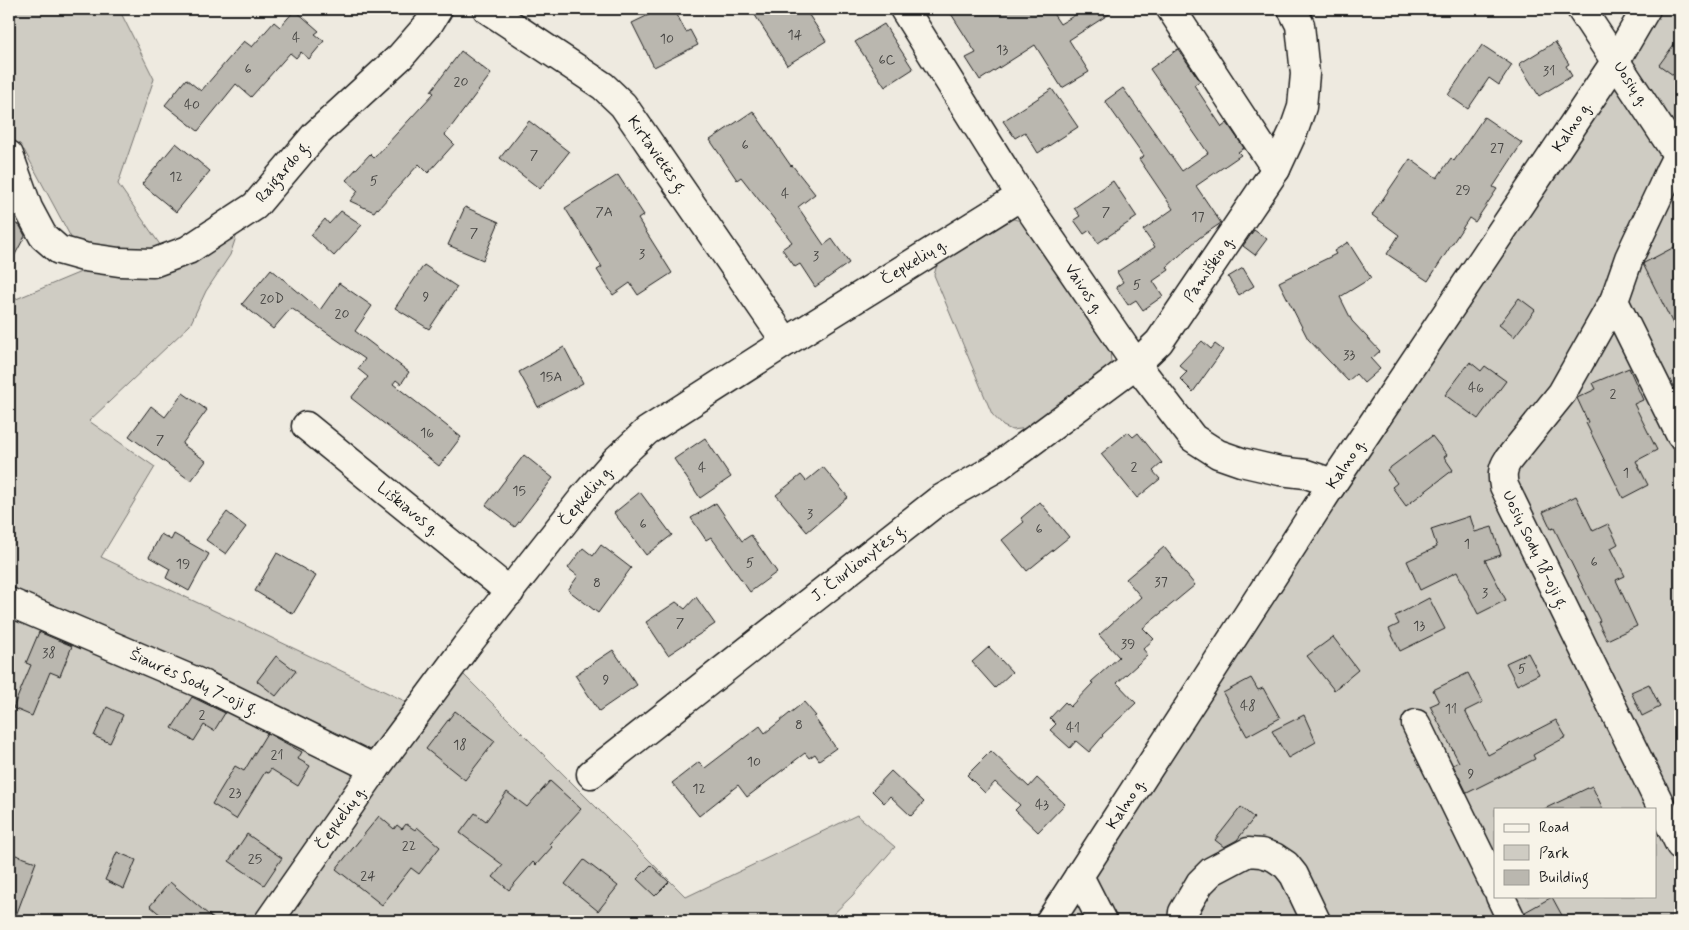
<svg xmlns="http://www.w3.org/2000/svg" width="1689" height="930" font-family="Mynerve,sans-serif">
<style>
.green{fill:#cfccc3;stroke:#767470;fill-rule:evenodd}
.building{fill:#bab7af;stroke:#1c1c1c}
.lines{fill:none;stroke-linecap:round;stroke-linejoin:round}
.minor-casing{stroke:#1c1c1c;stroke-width:31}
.minor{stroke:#f7f3e8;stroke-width:28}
.labels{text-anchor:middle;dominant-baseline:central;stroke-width:4;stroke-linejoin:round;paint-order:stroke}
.number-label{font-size:14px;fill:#444341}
.street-label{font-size:16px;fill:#1c1c1c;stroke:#f7f3e8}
</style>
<rect width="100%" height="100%" fill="#eeeae0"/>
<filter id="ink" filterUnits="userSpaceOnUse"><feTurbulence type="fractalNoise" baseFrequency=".02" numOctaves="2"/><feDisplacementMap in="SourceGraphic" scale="10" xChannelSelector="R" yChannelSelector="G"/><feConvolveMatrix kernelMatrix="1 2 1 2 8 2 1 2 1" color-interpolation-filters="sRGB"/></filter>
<g filter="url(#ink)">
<!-- green -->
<g class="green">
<path d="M9 9H119L154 79 118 184 172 262 240 225 230 255 206 291 190 325 89 421 155 467 101 557 428 712 460 671 686 897 857 815 895 847 852 896 826 921H9V302L88 269 24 150 9 158Z"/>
<path d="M1651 9H1680V921H1050ZM1495 809H1655V896H1495Z"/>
<path d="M1010 218 1021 221 1039 240 1110 349 1111 363 1103 376 1028 428 1012 430 1003 426 992 414 934 275 938 261Z"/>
</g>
<!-- building -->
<g class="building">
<path d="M661 9H674L686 32 690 30 698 45 654 67 632 23Z"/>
<path d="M751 9H805L826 41 787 65Z"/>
<path d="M948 9H1050L1060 24 1085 9H1117L1069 40 1089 72 1062 88 1035 45 980 80 966 58 976 53Z"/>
<path d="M295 10 319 31 315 34 324 41 309 59 301 52 296 58 290 53 251 97 236 84 198 131 165 105 186 79 201 91 244 41 252 47 274 22 280 27Z"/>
<path d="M884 24 913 69 885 87 855 42Z"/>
<path d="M1680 36V80L1659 65Z"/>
<path d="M1555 42 1569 64 1566 66 1572 76 1539 96 1519 64Z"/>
<path d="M1482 45 1512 65 1499 85 1489 78 1468 109 1448 95Z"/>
<path d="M1178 49 1200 81 1194 85 1222 127 1227 123 1244 148 1238 152 1241 155 1196 186 1221 223 1199 238 1167 267 1169 270 1153 281 1163 296 1143 310 1136 300 1128 305 1116 287 1123 282 1117 272 1155 247 1143 230 1173 209 1139 159 1144 156 1105 101 1123 88 1182 171 1208 153 1150 69Z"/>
<path d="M461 51 491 74 445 135 454 144 428 173 419 164 378 209 377 208 374 212 350 201 358 191 346 180 370 154 374 158 434 93 431 91Z"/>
<path d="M1052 89 1078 127 1038 153 1025 132 1015 138 1003 121Z"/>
<path d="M753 111 791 166 792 165 815 194 798 207 824 245 832 239 849 263 815 287 800 264 795 267 782 249 792 242 741 177 737 180 710 140Z"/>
<path d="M1484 117 1522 143 1493 187 1497 189 1475 222 1469 218 1428 281 1387 254 1399 235 1372 215 1410 159 1437 178 1451 158 1454 161Z"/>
<path d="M529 121 569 152 540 189 500 158Z"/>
<path d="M176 143 210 171 176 212 142 184Z"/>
<path d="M618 175 644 215 638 219 672 273 638 295 630 283 613 295 597 270 602 267 565 208Z"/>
<path d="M1113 181 1137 217 1098 243 1090 230 1084 234 1074 220 1080 216 1074 208Z"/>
<path d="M465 207 499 222 483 260 448 245Z"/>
<path d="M341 211 362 225 334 256 311 235 325 219 329 224Z"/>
<path d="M9 220 20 226 25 236 9 266Z"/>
<path d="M1254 230 1267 239 1255 255 1243 246Z"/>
<path d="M1348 242 1371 278 1340 297 1352 321 1380 351 1371 359 1380 369 1364 383 1356 374 1348 381 1308 339 1279 282 1336 254 1334 251Z"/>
<path d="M1680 244V338L1643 264 1644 263Z"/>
<path d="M424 265 457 287 429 329 395 308Z"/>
<path d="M1243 268 1254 286 1239 295 1228 277Z"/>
<path d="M271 269 320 310 339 283 372 306 355 331 409 372 401 384 396 380 393 384 461 437 439 466 351 398 368 377 358 369 365 359 291 308 273 329 242 304Z"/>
<path d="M1519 298 1535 310 1514 337 1499 325Z"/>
<path d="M1202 341 1211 349 1215 344 1223 350 1193 392 1180 379 1187 372 1179 365Z"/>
<path d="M564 347 583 383 538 407 519 372Z"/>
<path d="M1470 362 1481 371 1485 366 1506 381 1478 419 1445 395Z"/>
<path d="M1629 368 1643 400 1634 404 1657 450 1636 461 1648 485 1623 498 1586 423 1588 422 1577 398 1596 389 1593 383Z"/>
<path d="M183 393 207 410 182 444 206 461 191 481 129 436 151 406 165 417Z"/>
<path d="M1128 432 1133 437 1138 433 1162 463 1153 471 1160 479 1137 498 1101 454Z"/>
<path d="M1432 436 1447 455 1444 457 1453 470 1406 506 1392 487 1397 483 1387 470Z"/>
<path d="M705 438 731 477 700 498 674 459Z"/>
<path d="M524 455 553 478 515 527 486 505Z"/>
<path d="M823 467 848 497 807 532 776 495 801 475 806 481Z"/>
<path d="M640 492 672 535 646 555 614 513Z"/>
<path d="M1576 496 1593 531 1608 524 1618 544 1611 548 1625 576 1616 580 1637 626 1607 640 1598 622 1600 621 1554 528 1551 529 1543 512Z"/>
<path d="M1040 502 1069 537 1027 571 1002 540 1024 522 1021 518Z"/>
<path d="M716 503 742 541 751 535 777 572 750 592 711 537 706 540 691 518Z"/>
<path d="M227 512 246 527 226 554 206 540Z"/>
<path d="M1470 516 1475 532 1492 527 1501 555 1485 560 1506 600 1478 614 1457 572 1420 590 1407 561 1437 547 1431 529Z"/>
<path d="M161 534 171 540 174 534 209 554 189 591 166 578 170 569 149 557Z"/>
<path d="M601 545 631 568 598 613 568 590 578 576 568 568 583 548 593 556Z"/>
<path d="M1164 547 1195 585 1143 628 1154 639 1143 649 1148 655 1117 683 1136 703 1102 735 1103 736 1089 752 1076 741 1070 748 1050 730 1056 724 1050 718 1065 702 1070 707 1093 683 1091 682 1119 657 1099 635 1141 597 1126 579Z"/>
<path d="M277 553 316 576 293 614 255 591Z"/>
<path d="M696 597 715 624 668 655 646 622 676 602 685 609Z"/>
<path d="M1429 598 1445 629 1400 651 1389 629 1399 624 1395 616Z"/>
<path d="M39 632 72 646 60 676 50 672 32 716 13 708 31 665 26 663Z"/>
<path d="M1333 637 1358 670 1334 690 1307 656Z"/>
<path d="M989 647 1012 672 995 688 972 662Z"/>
<path d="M613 650 637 685 599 711 575 675Z"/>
<path d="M1528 653 1539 674 1517 685 1506 663Z"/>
<path d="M276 656 296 671 276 696 257 681Z"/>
<path d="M1468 673 1483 702 1465 711 1488 755 1556 720 1566 737 1533 755 1535 759 1467 793 1453 765 1459 762 1430 706 1439 702 1433 690Z"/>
<path d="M1251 678 1258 690 1263 688 1280 718 1247 736 1223 693Z"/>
<path d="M1649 684 1660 707 1642 716 1631 692Z"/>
<path d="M192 697 225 713 214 731 204 725 194 741 172 728Z"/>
<path d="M804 702 816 716 814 717 836 748 819 760 815 754 809 758 805 753 747 797 738 785 699 816 672 783 699 762 705 768 760 726 765 733Z"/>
<path d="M107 707 123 715 110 743 94 736Z"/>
<path d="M455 711 495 741 465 780 426 749Z"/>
<path d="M1304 715 1316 742 1288 758 1272 731Z"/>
<path d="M267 733 302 752 298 759 310 766 298 786 271 769 268 773 265 772 236 819 212 804 235 766 244 771Z"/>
<path d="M991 751 1029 787 1037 778 1065 804 1038 832 1015 810 1020 805 995 782 985 793 967 775Z"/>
<path d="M891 771 924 802 911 816 890 796 884 803 872 791Z"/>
<path d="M550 781 581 809 549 844 552 847 536 865 533 862 509 890 493 877 503 865 460 833 475 813 486 821 507 792 527 807Z"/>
<path d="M1592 786 1603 809H1544Z"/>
<path d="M1241 807 1254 818 1237 840 1224 847 1215 840Z"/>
<path d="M379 816 394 829 397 825 402 829 406 824 415 830 417 827 440 847 419 874 411 868 382 905 336 869Z"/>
<path d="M247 834 282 858 264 885 229 861Z"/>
<path d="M117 852 136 860 124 889 105 880Z"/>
<path d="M13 854 36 862 14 921H9V865Z"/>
<path d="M584 860 618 886 598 911 565 884Z"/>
<path d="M651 865 669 882 655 896 637 879Z"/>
<path d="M170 882 216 921H168L150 906Z"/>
<path d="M1552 897 1565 921H1527L1525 912Z"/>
</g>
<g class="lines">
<!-- minor casing -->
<g class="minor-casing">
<g id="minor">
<path d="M487 9 603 86 623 105 786 342"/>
<path d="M904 9 1021 196 1136 364 1193 438 1218 454 1241 462 1280 471 1306 474 1321 479 1331 486"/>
<path d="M1171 9 1276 169"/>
<path d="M1581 9 1680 159"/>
<path d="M9 155 28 208 43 236 59 250 84 257 119 262 153 263 188 250 255 206 315 135 401 56 428 25 438 9"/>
<path d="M1680 158 1674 162 1669 172 1663 186 1629 258 1614 301 1562 393 1508 460C1502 469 1502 476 1504 486L1680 845"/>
<path d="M1614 301 1680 434"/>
<path d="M306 426 510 592"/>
<path d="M9 602 204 685 375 769"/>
<path d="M1416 724 1495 886"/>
<path d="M591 774 939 500 996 468 1136 364 1159 342 1276 169 1294 130 1302 107 1305 74 1300 25 1292 9"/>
<path d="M1079 876 1102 921"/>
<path d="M1500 896 1512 921"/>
<path d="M269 921 375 769 467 645 583 498 616 460 647 431 786 342 1021 196"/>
<path d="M1050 921 1331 486 1615 62 1646 9"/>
<path d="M1182 921 1183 912 1200 883 1212 871 1248 852 1261 853 1274 857 1286 865 1294 875 1316 921"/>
</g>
</g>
<!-- minor -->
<use href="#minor" class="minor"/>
</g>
</g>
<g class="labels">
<!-- number labels -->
<g class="number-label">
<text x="795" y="35">14</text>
<text x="296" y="38">4</text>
<text x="667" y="39">10</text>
<text x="1002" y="50">13</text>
<text x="887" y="60">6C</text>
<text x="248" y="69">6</text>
<text x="1549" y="71">31</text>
<text x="461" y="82">20</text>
<text x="192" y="105">40</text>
<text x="745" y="145">6</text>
<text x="1497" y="148">27</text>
<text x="534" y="155">7</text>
<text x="176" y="177">12</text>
<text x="374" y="181">5</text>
<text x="1463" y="190">29</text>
<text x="785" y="194">4</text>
<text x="604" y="212">7A</text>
<text x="1106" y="212">7</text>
<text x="1198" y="217">17</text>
<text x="474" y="233">7</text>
<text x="642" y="254">3</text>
<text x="816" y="256">3</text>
<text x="1137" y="285">5</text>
<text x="426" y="297">9</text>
<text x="272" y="299">20D</text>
<text x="342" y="314">20</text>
<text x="1349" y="355">33</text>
<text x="551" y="377">15A</text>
<text x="1476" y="388">46</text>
<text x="1613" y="394">2</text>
<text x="427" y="433">16</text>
<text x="160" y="440">7</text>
<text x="1134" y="467">2</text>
<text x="702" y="468">4</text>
<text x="1626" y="473">1</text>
<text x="519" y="491">15</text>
<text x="810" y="514">3</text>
<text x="643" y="524">6</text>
<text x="1039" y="529">6</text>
<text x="1467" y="544">1</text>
<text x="1594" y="562">6</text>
<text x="750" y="563">5</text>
<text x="183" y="564">19</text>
<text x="1161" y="582">37</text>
<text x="597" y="583">8</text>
<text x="1485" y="593">3</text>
<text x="680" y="623">7</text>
<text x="1419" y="626">13</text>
<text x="1128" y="644">39</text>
<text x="49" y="653">38</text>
<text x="1522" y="669">5</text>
<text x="606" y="680">9</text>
<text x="1248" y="706">48</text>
<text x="1451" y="709">11</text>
<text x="202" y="715">2</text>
<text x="799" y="725">8</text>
<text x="1073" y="728">41</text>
<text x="460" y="745">18</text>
<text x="277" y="755">21</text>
<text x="754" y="762">10</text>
<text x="1471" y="774">9</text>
<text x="699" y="789">12</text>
<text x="235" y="793">23</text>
<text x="1042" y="805">43</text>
<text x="409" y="846">22</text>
<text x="255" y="859">25</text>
<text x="368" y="876">24</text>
</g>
<!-- street labels -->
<g class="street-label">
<text transform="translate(1631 84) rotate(56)">Uosių g.</text>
<text transform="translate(1572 127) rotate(-56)">Kalno g.</text>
<text transform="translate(657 155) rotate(55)">Kirtavietės g.</text>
<text transform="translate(283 172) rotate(-50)">Raigardo g.</text>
<text transform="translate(914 262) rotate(-32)">Čepkelių g.</text>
<text transform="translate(1209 269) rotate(-56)">Pamiškio g.</text>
<text transform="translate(1084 289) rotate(56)">Vaivos g.</text>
<text transform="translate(1346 464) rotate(-56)">Kalno g.</text>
<text transform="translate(586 496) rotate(-50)">Čepkelių g.</text>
<text transform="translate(408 509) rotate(39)">Liškiavos g.</text>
<text transform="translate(1535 550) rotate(64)">Uosių Sodų 18-oji g.</text>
<text transform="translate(859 563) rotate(-38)">J. Čiurlionytės g.</text>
<text transform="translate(194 682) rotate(24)">Šiaurės Sodų 7-oji g.</text>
<text transform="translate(1126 804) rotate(-57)">Kalno g.</text>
<text transform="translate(341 818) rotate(-55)">Čepkelių g.</text>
</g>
</g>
<!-- margin -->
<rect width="1689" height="930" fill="none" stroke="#f7f3e8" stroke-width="30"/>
<rect x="15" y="15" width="1659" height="900" fill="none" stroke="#1c1c1c" stroke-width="2" filter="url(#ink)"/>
<!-- legend -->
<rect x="1494" y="808" width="162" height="90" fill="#f7f3e8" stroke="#9f9d96"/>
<rect x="1504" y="824" width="25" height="8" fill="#f7f3e8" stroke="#9f9d96"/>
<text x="1539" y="832" font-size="15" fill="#1c1c1c">Road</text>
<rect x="1504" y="845" width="25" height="15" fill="#cfccc3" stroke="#9f9d96"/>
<text x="1539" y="858" font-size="15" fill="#1c1c1c">Park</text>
<rect x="1504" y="870" width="25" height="15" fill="#bab7af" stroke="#9f9d96"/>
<text x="1539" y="882" font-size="15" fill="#1c1c1c">Building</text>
</svg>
